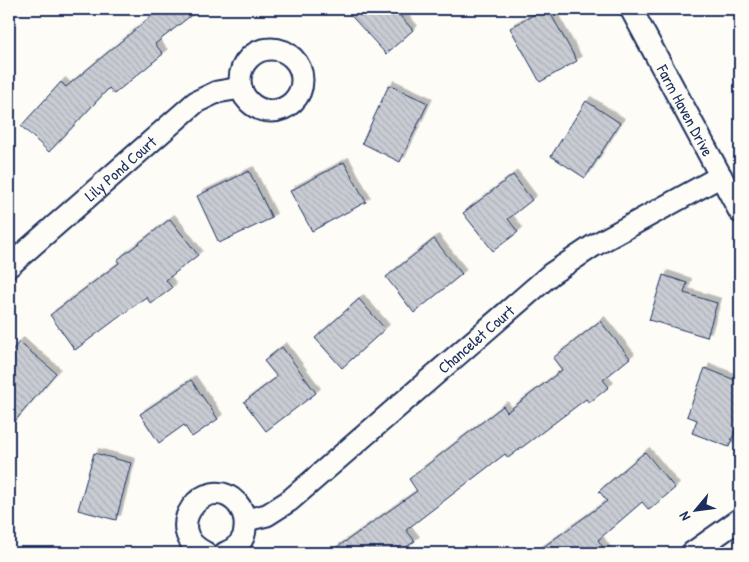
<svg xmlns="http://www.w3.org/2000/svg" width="749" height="562" font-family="'Patrick Hand',sans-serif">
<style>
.building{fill:url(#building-back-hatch);stroke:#1b2f5e;filter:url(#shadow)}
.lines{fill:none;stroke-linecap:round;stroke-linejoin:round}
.minor-casing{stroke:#1b2f5e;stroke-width:25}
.minor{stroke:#fdfcf7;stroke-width:21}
.labels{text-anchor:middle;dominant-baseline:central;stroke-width:4.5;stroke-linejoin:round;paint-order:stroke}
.street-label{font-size:16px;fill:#1b2f5e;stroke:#fdfcf7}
</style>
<defs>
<pattern id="building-back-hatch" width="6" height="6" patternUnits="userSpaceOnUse" patternTransform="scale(1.25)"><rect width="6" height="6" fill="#c9ccd3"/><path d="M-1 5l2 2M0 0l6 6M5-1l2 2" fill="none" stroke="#acb0b8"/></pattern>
<filter id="shadow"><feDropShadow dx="4.5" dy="-4.5" stdDeviation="0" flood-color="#0004"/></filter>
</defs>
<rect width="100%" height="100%" fill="#fdfcf7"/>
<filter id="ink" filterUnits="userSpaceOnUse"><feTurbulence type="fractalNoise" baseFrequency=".02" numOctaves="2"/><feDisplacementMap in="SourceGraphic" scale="10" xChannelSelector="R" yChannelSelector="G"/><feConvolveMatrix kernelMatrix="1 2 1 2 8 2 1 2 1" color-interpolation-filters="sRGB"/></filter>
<g filter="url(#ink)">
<!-- building -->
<g class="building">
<path d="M160 9H199L155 44 163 54 114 94 109 88 49 152 21 126 61 82 66 87Z"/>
<path d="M345 9H394L413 30 386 54Z"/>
<path d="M544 9H548L577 61 540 82 510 28Z"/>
<path d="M389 85 428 103 400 162 362 143Z"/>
<path d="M586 101 620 123 585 178 551 156Z"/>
<path d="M344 162 366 202 312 231 290 191Z"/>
<path d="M249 171 272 218 219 243 197 196Z"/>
<path d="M513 175 532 200 508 219 518 232 493 251 463 213Z"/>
<path d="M170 219 198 255 166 280 172 288 151 304 146 297 75 350 50 315 119 263 117 260Z"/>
<path d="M434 239 462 274 414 313 386 277Z"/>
<path d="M663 275 687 283 684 293 717 303 707 337 649 320Z"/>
<path d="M359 299 385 329 342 368 315 338Z"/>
<path d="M600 321 630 358 603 380 609 387 589 403 586 399 508 458 505 454 406 530 415 541 398 553H329L417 491 409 479 503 406 507 412 562 370 553 358Z"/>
<path d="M19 342 56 373 9 428V354Z"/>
<path d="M282 347 316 393 266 431 244 402 277 377 264 361Z"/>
<path d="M705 368 740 382V417L729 447 692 433 697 420 687 416Z"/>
<path d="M191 380 218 419 192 437 184 425 159 443 140 414Z"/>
<path d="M645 452 675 488 649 510 642 502 598 540 607 553H535L607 501 599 491Z"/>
<path d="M94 453 131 463 116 520 78 510Z"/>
</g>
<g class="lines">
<!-- minor casing -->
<g class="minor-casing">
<g id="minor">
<path id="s1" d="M631 9 740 212"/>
<circle cx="271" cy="80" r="31"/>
<path id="s2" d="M9 266 196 102 217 92 241 88"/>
<path id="s3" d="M246 520 267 515 289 501 551 274 593 246 721 176"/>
<path d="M206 553C158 531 206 470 237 503 243 510 246 518 245 528 245 540 236 549 225 553"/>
<path d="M692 553 740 519"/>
</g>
</g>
<!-- minor -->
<use href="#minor" class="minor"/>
</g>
</g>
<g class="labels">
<!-- street labels -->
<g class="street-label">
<text stroke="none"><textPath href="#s1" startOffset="115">Farm Haven Drive</textPath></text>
<text stroke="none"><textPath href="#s2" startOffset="148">Lily Pond Court</textPath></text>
<text stroke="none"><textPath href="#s3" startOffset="295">Chancelet Court</textPath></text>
</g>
</g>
<!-- margin -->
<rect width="749" height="562" fill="none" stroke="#fdfcf7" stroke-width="30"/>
<rect x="15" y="15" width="719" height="532" fill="none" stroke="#1b2f5e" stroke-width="2" filter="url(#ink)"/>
<!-- north arrow -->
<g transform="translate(696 510) rotate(241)" stroke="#fdfcf7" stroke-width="4" paint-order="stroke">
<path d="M0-4L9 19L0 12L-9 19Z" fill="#1b2f5e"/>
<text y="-8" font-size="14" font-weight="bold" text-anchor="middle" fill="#1b2f5e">N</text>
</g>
</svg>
